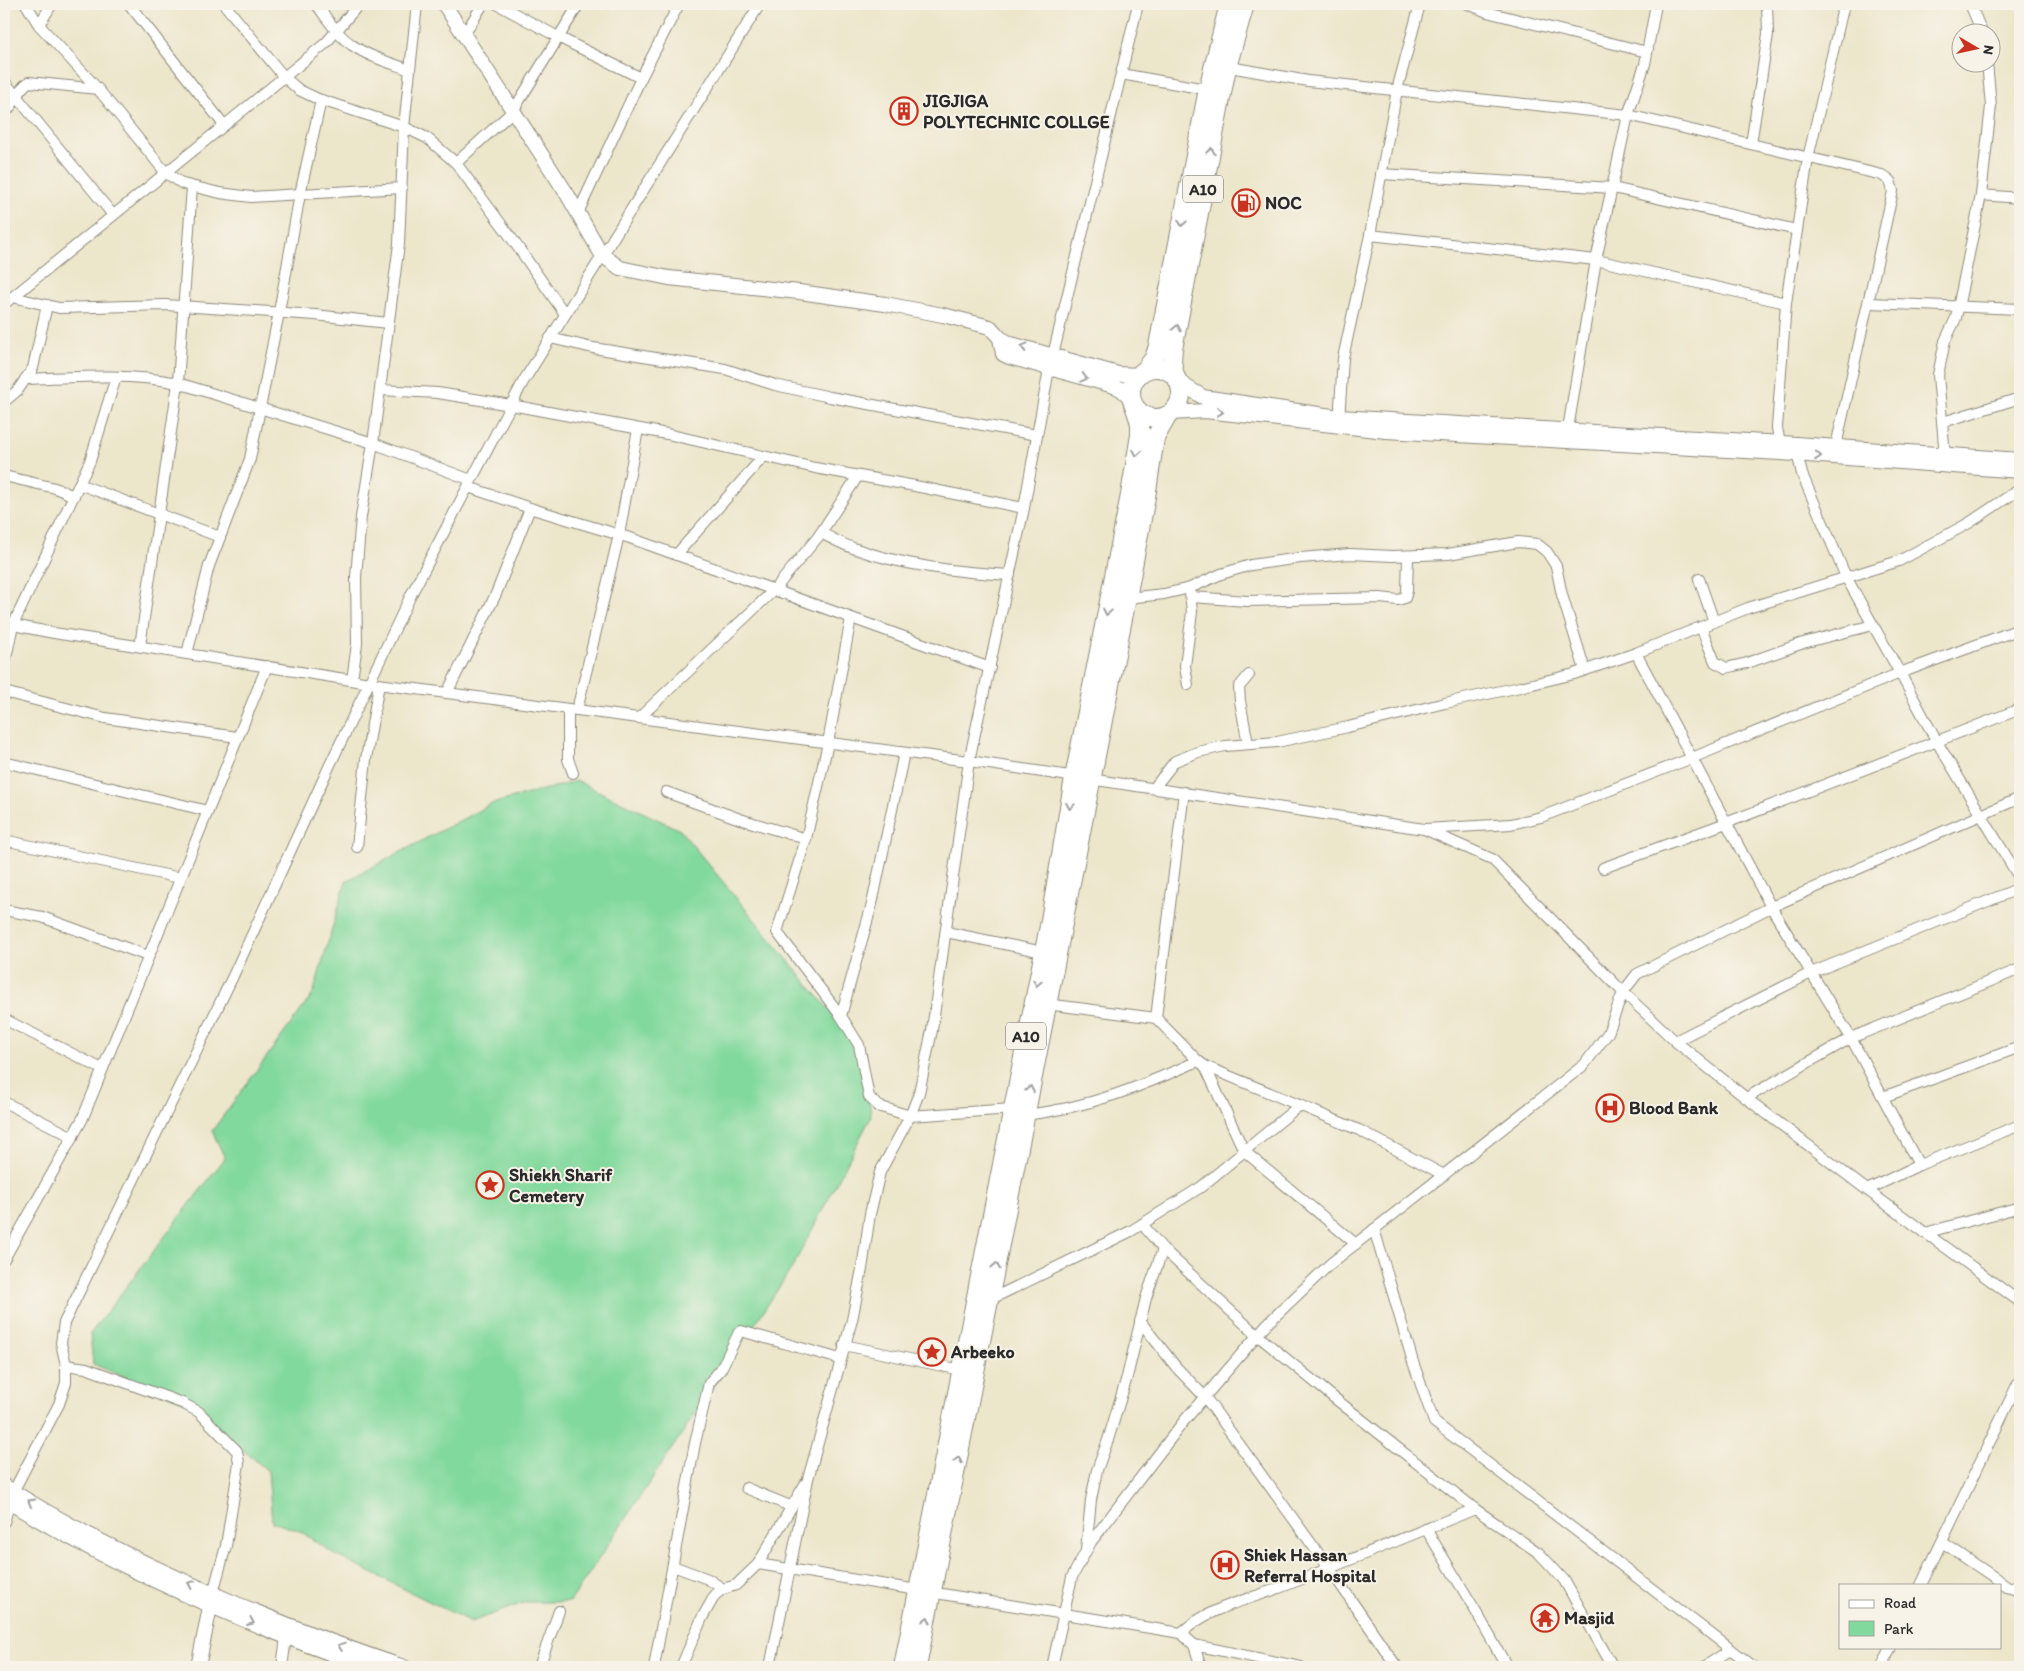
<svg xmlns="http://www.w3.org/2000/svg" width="2024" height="1671" font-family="Itim,sans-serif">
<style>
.green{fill:#82d99d;stroke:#568264}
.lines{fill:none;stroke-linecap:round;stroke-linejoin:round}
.street-casing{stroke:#8c887b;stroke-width:12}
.secondary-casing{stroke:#8c887b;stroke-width:16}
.highway-casing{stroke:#8c887b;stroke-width:20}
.street{stroke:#fff;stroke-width:10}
.secondary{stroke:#fff;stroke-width:14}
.highway{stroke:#fff;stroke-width:18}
.oneway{stroke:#a0a0a0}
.labels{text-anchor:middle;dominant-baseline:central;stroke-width:4;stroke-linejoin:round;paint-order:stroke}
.shield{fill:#f7f3e8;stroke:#686764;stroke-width:1}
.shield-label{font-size:16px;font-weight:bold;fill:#2b2b2b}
.poi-label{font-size:18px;font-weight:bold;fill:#2b2b2b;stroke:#f7f3e8;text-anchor:start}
</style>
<rect width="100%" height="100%" fill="#f7f3e8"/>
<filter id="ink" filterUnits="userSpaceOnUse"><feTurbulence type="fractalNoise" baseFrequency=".02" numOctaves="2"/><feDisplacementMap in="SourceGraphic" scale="10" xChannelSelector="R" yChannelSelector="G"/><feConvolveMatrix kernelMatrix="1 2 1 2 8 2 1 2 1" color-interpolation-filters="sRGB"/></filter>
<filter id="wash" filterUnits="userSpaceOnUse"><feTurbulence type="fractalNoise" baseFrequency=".0096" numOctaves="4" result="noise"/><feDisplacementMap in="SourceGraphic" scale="20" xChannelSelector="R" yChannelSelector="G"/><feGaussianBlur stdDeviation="1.12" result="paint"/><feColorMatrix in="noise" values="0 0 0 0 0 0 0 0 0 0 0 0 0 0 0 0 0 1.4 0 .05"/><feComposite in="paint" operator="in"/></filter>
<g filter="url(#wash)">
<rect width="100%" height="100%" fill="#ece6cb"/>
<!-- green -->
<path class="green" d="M577 781 680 830 865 1053 871 1117 792 1268 570 1602H526L471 1622 337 1556 300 1531 272 1522 268 1471 188 1403 93 1364 90 1334 225 1158 212 1131 313 994 346 881 491 804Z"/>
</g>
<g filter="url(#ink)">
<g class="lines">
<!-- street casing -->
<g class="street-casing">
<g id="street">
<path d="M26 4 39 25 98 89 166 173 183 184 220 193 251 197 402 188"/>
<path d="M129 4 224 125"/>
<path d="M224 4 284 77 299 90 318 99 404 127 427 138 456 163 510 236 565 314"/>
<path d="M316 4C327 18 337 35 352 45 369 57 391 63 410 70"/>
<path d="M497 4 558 37 641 78"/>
<path d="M1468 4 1487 12 1647 52"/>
<path d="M1970 4 1982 32"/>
<path d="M39 25 52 4"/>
<path d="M464 35 483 4"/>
<path d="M1224 66 1308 81 1628 115 1882 175 1890 181 1893 191 1836 446"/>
<path d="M1121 74 1211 90"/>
<path d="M4 81 113 215"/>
<path d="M4 114C15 104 17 89 29 82L98 89"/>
<path d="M1751 144 1768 34 1767 4"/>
<path d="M456 163 513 111 579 4"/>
<path d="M1381 174 1613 188 1797 230"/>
<path d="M1981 195 2020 198"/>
<path d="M578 213 641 78 679 4"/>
<path d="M1370 235 1596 260 1786 303"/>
<path d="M13 297 59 308 165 305 315 315 388 323"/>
<path d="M1869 303 2020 309"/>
<path d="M4 304 326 43 359 4"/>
<path d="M550 338 593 348 725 369 775 385 830 397 1037 435"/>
<path d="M1053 355 1138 4"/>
<path d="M25 379C76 377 129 373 178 383L373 443 471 480"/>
<path d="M380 390 438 393 511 405 667 434 815 468 915 486 1024 508"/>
<path d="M4 402 18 390 33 368 47 305"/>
<path d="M1339 422 1343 358 1370 235 1397 90 1420 4"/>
<path d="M1943 422 2020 398"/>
<path d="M1567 435 1596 260 1628 115 1645 64 1656 4"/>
<path d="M1781 448 1777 428 1786 303 1808 158 1844 4"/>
<path d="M1796 449 1802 474 1846 577 1900 673 1937 742 2020 879"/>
<path d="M1945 456 1938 375 1945 341 1956 318 1981 195 1991 106 1987 62"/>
<path d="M4 476 55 488 74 496"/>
<path d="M79 484 220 537"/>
<path d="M468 487 536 510 630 538 990 668"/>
<path d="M821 533C831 538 842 544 853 548 903 566 957 572 1010 575"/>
<path d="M676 555 763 457"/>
<path d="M1699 579 1714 622"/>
<path d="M1191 597 1247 601 1380 598 1398 600 1405 598 1407 591 1408 556"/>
<path d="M1127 598 1164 594 1190 588 1221 574 1251 565 1300 558 1350 554 1392 556 1448 554 1518 542 1537 544 1547 552 1556 566 1562 595 1585 670"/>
<path d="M851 618 828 743 806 839 777 932 841 1016 859 1045 869 1097 878 1106 910 1116 1012 1109"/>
<path d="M4 622 13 625 54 633 370 683 969 761 1424 829 1492 859 1623 992 1675 1041 1746 1098 1867 1190 2020 1302"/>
<path d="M1701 627 1715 662 1726 668 1747 663 1803 643 1873 625"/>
<path d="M140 646 178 383 192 187"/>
<path d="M1636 653 1771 907 1851 1038 1919 1165"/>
<path d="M187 654 209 566 250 459 279 312 300 194 321 100"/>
<path d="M4 667 13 625 90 461 116 377"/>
<path d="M352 680 357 644 356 577 361 517 373 443 399 244 404 127 417 4"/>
<path d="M1188 685 1185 666 1192 612 1190 592"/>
<path d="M4 692 105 718 237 737"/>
<path d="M447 693 496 594 530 508"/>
<path d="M568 709V759L573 773"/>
<path d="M577 710 619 535 638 429"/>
<path d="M639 718 774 590 818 537 858 476"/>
<path d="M1248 744 1240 701 1239 687 1249 675"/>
<path d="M4 762 208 811"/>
<path d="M1154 788 1175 761 1198 752 1225 746 1277 742 1348 727 1445 703 1520 687 1574 674 1636 653 1748 608 1899 561 1969 523 2020 489"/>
<path d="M666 792 740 819 806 839"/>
<path d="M1184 792 1156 1018 1198 1061 1205 1066 1359 1130 1444 1175"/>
<path d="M1425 829 1511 824 1541 817 1692 758 1900 673 2020 629"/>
<path d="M4 840 180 878"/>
<path d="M357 847 366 759 379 684"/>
<path d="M1603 868 1726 823 2020 709"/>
<path d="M4 910 42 917 148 956"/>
<path d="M946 932 1043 952"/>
<path d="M1046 1004 1156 1018"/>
<path d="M841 1016 872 904 904 753"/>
<path d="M4 1019 102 1069"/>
<path d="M1675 1041 1811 973 2020 888"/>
<path d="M1205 1066 1244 1151 1356 1244"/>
<path d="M1883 1097 2020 1047"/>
<path d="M1746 1098 1851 1038 2020 969"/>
<path d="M4 1102 73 1137"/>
<path d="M1025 1115C1088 1108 1140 1087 1198 1061"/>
<path d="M1867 1190 1919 1165 2020 1125"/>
<path d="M1374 1229 1413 1362 1434 1422 1754 1667"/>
<path d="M1925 1233 2020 1207"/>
<path d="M1163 1249 1257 1335 1333 1397 1475 1509 1539 1553 1564 1580 1613 1667"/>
<path d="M4 1259 82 1120 267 666"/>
<path d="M987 1301 1131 1231 1201 1187 1300 1105"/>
<path d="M1140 1321 1176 1367 1205 1397 1329 1568 1397 1667"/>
<path d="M844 1345 961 1370"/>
<path d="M66 1365 86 1368 182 1403 199 1412 237 1451 239 1463 226 1546 213 1593"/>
<path d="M746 1488 790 1506"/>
<path d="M4 1522 13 1492 59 1404 66 1383V1365L61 1343 64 1323 233 976 328 769 412 593 523 382 760 4"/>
<path d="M1426 1529 1474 1608 1507 1667"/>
<path d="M1942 1542 2007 1586 2020 1590"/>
<path d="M1086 1550 1091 1500 1097 1470 1108 1440 1127 1377 1146 1298 1163 1249 1142 1224"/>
<path d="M758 1564 1181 1633 1194 1645 1201 1667"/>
<path d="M673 1566 708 1579 723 1589"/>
<path d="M1921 1585 2020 1379"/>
<path d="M1181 1633C1212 1605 1247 1601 1284 1586 1348 1561 1411 1535 1475 1509"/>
<path d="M1194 1645 1301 1667"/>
<path d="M282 1667 286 1638"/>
<path d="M539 1667 559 1611"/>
<path d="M654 1667 695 1443 709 1383 721 1369 739 1332 741 1331 840 1359"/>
<path d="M681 1667 702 1618 715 1595 723 1589 736 1585 758 1564 805 1484"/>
<path d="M770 1667 808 1479 852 1320 862 1269 870 1214 880 1172 910 1116 919 1093 932 1030 969 761 1024 508 1049 369"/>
<path d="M1052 1667 1072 1577 1091 1542 1184 1421 1267 1324 1330 1264 1584 1065 1608 1033 1623 992 1637 974 1771 907 2020 798"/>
<path d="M1704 1667 1730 1650"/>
<path d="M1882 1667 1891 1647"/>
</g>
</g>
<!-- secondary casing -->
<g class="secondary-casing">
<g id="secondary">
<path d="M444 4 567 194 602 255 620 268 669 278 799 292 885 304 943 315 990 327 1000 338 1011 344 1118 374 1139 375"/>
<path d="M1000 338 1003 354 1009 357 1114 386 1121 389 1132 399"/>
<path d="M1177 381 1203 397 1339 417 1782 443 2020 460"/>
<path d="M1171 413 1205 411 1386 431 1781 453 2020 471"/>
<path d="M4 1486C76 1532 152 1568 230 1601 287 1625 345 1648 404 1667"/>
<path d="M4 1499C117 1569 242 1623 368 1667"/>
<path d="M198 1667 212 1597"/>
</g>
</g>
<!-- highway casing -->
<g class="highway-casing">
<g id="highway">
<circle cx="1156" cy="393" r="25"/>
<path d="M1145 370 1154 358 1158 346 1208 89 1229 4"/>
<path d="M1175 376 1172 361 1173 349 1227 67 1245 4"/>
<path d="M903 1667 1049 926 1074 778 1130 495 1140 435V423L1134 405"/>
<path d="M917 1667 1127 598 1146 497 1155 438 1168 415"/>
</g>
</g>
<!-- street -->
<use href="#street" class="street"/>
<!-- secondary -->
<use href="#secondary" class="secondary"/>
<!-- highway -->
<use href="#highway" class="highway"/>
</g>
<!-- one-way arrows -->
<defs><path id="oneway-chevron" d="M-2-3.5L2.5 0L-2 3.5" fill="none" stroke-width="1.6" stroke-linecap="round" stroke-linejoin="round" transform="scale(1.25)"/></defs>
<g class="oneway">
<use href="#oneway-chevron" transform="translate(1211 151) rotate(-79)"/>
<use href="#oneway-chevron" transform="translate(1182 223) rotate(101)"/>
<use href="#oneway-chevron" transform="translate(1177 328) rotate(-79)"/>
<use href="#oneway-chevron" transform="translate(1024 347) rotate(-165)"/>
<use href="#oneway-chevron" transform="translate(1084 378) rotate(15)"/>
<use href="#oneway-chevron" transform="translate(1220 412) rotate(7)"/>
<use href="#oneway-chevron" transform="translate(1137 453) rotate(99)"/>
<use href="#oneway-chevron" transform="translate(1818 456) rotate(5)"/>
<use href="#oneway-chevron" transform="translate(1107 612) rotate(101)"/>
<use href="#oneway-chevron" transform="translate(1070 806) rotate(100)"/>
<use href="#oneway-chevron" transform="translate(1037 983) rotate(101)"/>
<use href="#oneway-chevron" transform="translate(1030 1089) rotate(-79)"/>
<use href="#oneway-chevron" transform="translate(996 1266) rotate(-79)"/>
<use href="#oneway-chevron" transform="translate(958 1460) rotate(-79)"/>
<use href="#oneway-chevron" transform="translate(31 1502) rotate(-150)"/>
<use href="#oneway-chevron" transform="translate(191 1584) rotate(-156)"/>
<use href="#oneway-chevron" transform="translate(927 1620) rotate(-78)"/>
<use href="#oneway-chevron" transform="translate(251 1622) rotate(23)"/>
<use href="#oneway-chevron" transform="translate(341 1646) rotate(-159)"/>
</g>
</g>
<!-- icons -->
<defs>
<g id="building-ring" transform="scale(1.4375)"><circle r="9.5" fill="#f7f3e8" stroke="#c8321e" stroke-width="1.5"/><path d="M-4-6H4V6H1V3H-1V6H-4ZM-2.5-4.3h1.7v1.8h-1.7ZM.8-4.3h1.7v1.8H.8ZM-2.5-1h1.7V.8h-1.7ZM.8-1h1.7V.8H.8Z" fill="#c8321e"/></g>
<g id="fuel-ring" transform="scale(1.4375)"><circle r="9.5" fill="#f7f3e8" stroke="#c8321e" stroke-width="1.5"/><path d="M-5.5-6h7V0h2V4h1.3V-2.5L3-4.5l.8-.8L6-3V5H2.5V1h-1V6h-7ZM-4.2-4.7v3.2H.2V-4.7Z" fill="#c8321e"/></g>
<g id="hospital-ring" transform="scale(1.4375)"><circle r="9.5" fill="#f7f3e8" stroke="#c8321e" stroke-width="1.5"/><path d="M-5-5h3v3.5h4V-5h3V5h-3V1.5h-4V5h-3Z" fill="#c8321e"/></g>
<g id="sight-ring" transform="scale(1.4375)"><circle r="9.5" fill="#f7f3e8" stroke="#c8321e" stroke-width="1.5"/><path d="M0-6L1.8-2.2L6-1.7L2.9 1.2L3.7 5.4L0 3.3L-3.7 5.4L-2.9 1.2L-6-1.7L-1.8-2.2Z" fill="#c8321e"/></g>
<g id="temple-ring" transform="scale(1.4375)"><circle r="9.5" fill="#f7f3e8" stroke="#c8321e" stroke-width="1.5"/><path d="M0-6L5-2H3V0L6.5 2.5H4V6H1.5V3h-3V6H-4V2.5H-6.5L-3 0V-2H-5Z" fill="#c8321e"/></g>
</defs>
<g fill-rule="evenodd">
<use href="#building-ring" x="904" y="111"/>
<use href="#fuel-ring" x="1246" y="203"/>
<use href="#hospital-ring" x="1610" y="1108"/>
<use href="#sight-ring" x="490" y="1185"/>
<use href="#sight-ring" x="932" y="1352"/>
<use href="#hospital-ring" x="1225" y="1565"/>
<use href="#temple-ring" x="1545" y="1618"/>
</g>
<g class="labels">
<!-- shield labels -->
<g class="shield">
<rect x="1183" y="175.5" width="40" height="27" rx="4"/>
<rect x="1006" y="1022.5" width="40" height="27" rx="4"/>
</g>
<g class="shield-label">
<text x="1203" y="189">A10</text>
<text x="1026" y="1036">A10</text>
</g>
<!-- poi labels -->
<g class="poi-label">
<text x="923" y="101">JIGJIGA<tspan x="923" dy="21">POLYTECHNIC COLLGE</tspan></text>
<text x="1265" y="203">NOC</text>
<text x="1629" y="1108">Blood Bank</text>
<text x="509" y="1175">Shiekh Sharif<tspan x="509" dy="21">Cemetery</tspan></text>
<text x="951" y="1352">Arbeeko</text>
<text x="1244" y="1555">Shiek Hassan<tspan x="1244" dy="21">Referral Hospital</tspan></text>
<text x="1564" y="1618">Masjid</text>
</g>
</g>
<!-- margin -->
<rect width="2024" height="1671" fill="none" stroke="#f7f3e8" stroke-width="20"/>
<!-- legend -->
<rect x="1839" y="1584" width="162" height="65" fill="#f7f3e8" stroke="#a5a39c"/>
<rect x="1849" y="1600" width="25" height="8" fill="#ffffff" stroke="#a5a39c"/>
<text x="1884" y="1608" font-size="15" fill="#2b2b2b">Road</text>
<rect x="1849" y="1621" width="25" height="15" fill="#82d99d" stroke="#a5a39c"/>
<text x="1884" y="1634" font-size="15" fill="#2b2b2b">Park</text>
<!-- north arrow -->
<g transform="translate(1976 48) rotate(99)"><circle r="24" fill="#f7f3e8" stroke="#a5a39c"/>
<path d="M0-4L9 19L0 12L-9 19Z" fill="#c8321e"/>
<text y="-8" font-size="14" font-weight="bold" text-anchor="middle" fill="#2b2b2b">N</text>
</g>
</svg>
